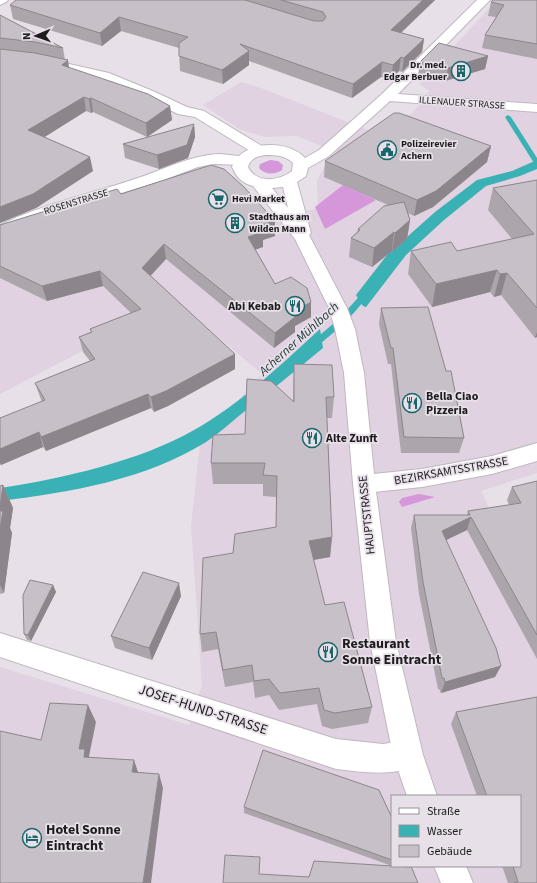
<svg xmlns="http://www.w3.org/2000/svg" width="537" height="883" font-family="'Source Sans 3',sans-serif">
<style>
.built{fill:#e0d2e0;fill-rule:evenodd}
.green{fill:#d597da}
.water{fill:#3ab1b4}
.lines{fill:none;stroke-linecap:round;stroke-linejoin:round}
.stream{fill:#3ab1b4;fill-rule:evenodd}
.minor-casing{stroke:#bfb7bf;stroke-width:2}
.major-casing{stroke:#bfb7bf;stroke-width:2}
.minor{fill:#fff;fill-rule:evenodd}
.major{fill:#fff;fill-rule:evenodd}
.wall{fill:#aca5ac}
.shaded-wall{fill:#8c868c}
.building{fill:#c8c0c8;stroke:#8c868c}
.labels{text-anchor:middle;dominant-baseline:central;stroke-width:3.5;stroke-linejoin:round;paint-order:stroke}
.far-poi-label{font-size:10px;font-weight:bold;fill:#1d1b1e;stroke:#e8e0e9;text-anchor:start}
.far-street-label{font-size:10px;fill:#1d1b1e;stroke:#e8e0e9}
.poi-label{font-size:12px;font-weight:bold;fill:#1d1b1e;stroke:#e8e0e9;text-anchor:start}
.street-label{font-size:12px;fill:#1d1b1e;stroke:#e8e0e9}
.water-label{font-size:13px;font-style:italic;fill:#1c3536;stroke:#e8e0e9}
.near-poi-label{font-size:14px;font-weight:bold;fill:#1d1b1e;stroke:#e8e0e9;text-anchor:start}
.near-street-label{font-size:14px;fill:#1d1b1e;stroke:#e8e0e9}
</style>
<rect width="100%" height="100%" fill="#e8e0e9"/>
<!-- built -->
<path class="built" d="M497 0H537V473L481 491 516 568 537 562V883H0V667L189 725 202 685 191 526 200 443 262 374 176 302 0 394V250L266 222 318 208 317 180 324 167 341 154 297 136 265 137 239 129 203 105 241 82 261 88 373 132 392 117 412 114 429 91 419 84ZM392 796H520V866H392Z"/>
<!-- green -->
<g class="green">
<path d="M270 160 278 161 283 165 282 170C275 175 265 175 259 168L260 164Z"/>
<path d="M343 185 376 200 325 229 315 207Z"/>
<path d="M419 494 435 497 402 507 399 502 402 498Z"/>
</g>
<!-- water -->
<g class="water">
<path d="M537 160V169L520 176 486 186 444 220 406 255 366 307 363 306 356 295 387 255 407 237 435 212 477 180 512 171Z"/>
<path d="M320 329 323 348C295 371 268 393 240 415 229 424 218 434 206 442 145 480 71 492 0 501V488C61 479 140 461 194 430 239 405 282 364 320 329Z"/>
</g>
<g class="lines">
<!-- stream -->
<g class="stream">
<path d="M508 115 511 117 537 158V165L534 163 505 117Z"/>
<path d="M364 291H367L371 293 345 323 315 348H309L308 346 309 344 339 319Z"/>
</g>
<!-- minor casing -->
<g class="minor-casing">
<g id="minor">
<path d="M0 0H8L6 2 0 5Z"/>
<path d="M0 53 38 57 109 73 155 92 187 107 204 111 265 148 268 151 265 154 260 156 255 154 195 117 178 114 145 98 99 79 38 65 0 61Z"/>
<path d="M220 154 248 157 251 160 248 163 243 165 215 164 198 167 161 181 62 211 0 237V225C43 204 90 194 135 179 163 170 190 155 220 154Z"/>
<path d="M537 443V461L492 474 422 487 364 493 356 491 353 484 356 477 364 475 422 469 492 456Z"/>
<path d="M0 633 336 739 383 744 408 740 418 745 423 755 418 765C391 777 364 772 336 769L0 657Z"/>
</g>
</g>
<!-- major casing -->
<g class="major-casing">
<g id="major">
<path d="M477 0H490L398 94 537 104V112L390 101 329 156 308 168 306 176 297 182 311 233 309 235 347 308 355 329 364 373 375 484 396 642 423 755 437 796H407L393 755 370 642 353 484 344 373 335 329 329 308 295 239 253 186C242 183 237 178 232 167 241 140 288 139 305 158L319 150 382 94ZM265 155C276 155 285 155 293 163L292 171C279 181 256 184 248 167 250 159 257 156 265 155ZM283 187 288 208 272 188Z"/>
<path d="M434 866H466L473 883H441Z"/>
</g>
</g>
<!-- minor -->
<use href="#minor" class="minor"/>
<!-- major -->
<use href="#major" class="major"/>
</g>
<!-- wall -->
<g class="wall">
<path d="M16 0H435L401 33 424 39 422 52 402 72 399 71 391 79 381 77 352 98 249 61V65L223 84 180 71 179 48 121 31 102 46 13 19 10 5Z"/>
<path d="M537 0V59L482 48 485 35 496 17 488 16 491 2Z"/>
<path d="M0 15 63 48 65 60 69 68 170 106 172 120 147 137 93 112 91 113 86 111 44 137 93 171 36 208 0 223Z"/>
<path d="M488 56 485 69 445 81 418 75 420 62Z"/>
<path d="M194 124 195 137 188 158 159 169 125 158 123 144Z"/>
<path d="M491 146 487 162 433 207 414 216 408 213 410 220 407 239 392 252V251L372 267 349 257 351 238 357 232 358 229 388 205 324 177 325 161Z"/>
<path d="M537 180V337L535 338 501 295 494 297 490 292 432 307 408 274 411 251H457L512 239 488 210 493 188Z"/>
<path d="M121 194 275 236 263 240V247L255 249 275 284 311 317 295 326V332L274 348 166 259 150 276 235 369 168 406 154 412 151 408 46 451 43 447 1 465 0 464V418L42 402 40 397 35 383 90 361 83 352 79 337 91 332 90 329 131 313 103 286 47 301 0 278V225Z"/>
<path d="M381 308 464 438 459 453H401L391 364H388L379 324Z"/>
<path d="M294 364 334 397 332 418H327L332 537 330 557 313 560 325 605 372 707 368 723 332 729 322 726 317 704 279 710 269 695 255 698 253 682 225 687 218 649 202 652 200 634 233 553 276 527V497L263 496V484H213L211 463 245 434 293 402Z"/>
<path d="M537 481V659L467 530 446 540 501 666 495 677 441 693 439 689H438L419 594 411 528 414 515H467L468 511 509 505 507 500 512 487Z"/>
<path d="M3 485 13 508 10 528 12 533 4 593 0 594V486Z"/>
<path d="M53 585 56 592 31 641 27 640 24 634Z"/>
<path d="M181 596 152 660 115 648 111 636Z"/>
<path d="M537 697V883H508L502 866H520V796H477L451 724 456 712Z"/>
<path d="M244 807 392 818V866L244 813Z"/>
</g>
<!-- shaded-wall -->
<g class="shaded-wall">
<path d="M423 0H435L389 44 391 30Z"/>
<path d="M119 17 121 31 102 46 100 33Z"/>
<path d="M424 39 422 52 402 72 404 58Z"/>
<path d="M249 51V65L223 84 222 70Z"/>
<path d="M488 56 485 69 445 81 448 68Z"/>
<path d="M401 57 399 71 391 79 393 65Z"/>
<path d="M68 60 70 74 62 65Z"/>
<path d="M382 62 381 77 352 98 353 84Z"/>
<path d="M84 97 86 111 32 145 28 130Z"/>
<path d="M91 98 93 112 91 113 89 99Z"/>
<path d="M170 106 172 120 147 137 146 123Z"/>
<path d="M194 124 195 137 188 158 159 169 157 155Z"/>
<path d="M491 146 487 162 433 207 414 216 417 200Z"/>
<path d="M90 157 93 171 36 208 0 223V207Z"/>
<path d="M410 220 407 239 392 252 395 233Z"/>
<path d="M275 221V236L263 240V247L249 252 248 237 257 226Z"/>
<path d="M394 232 392 251 372 267 374 248Z"/>
<path d="M164 244 166 259 144 283 142 268Z"/>
<path d="M497 270 490 292 432 307 436 284Z"/>
<path d="M100 271 103 286 47 301 42 286Z"/>
<path d="M507 273 501 295 494 297 500 274Z"/>
<path d="M311 302V317L295 326V332L274 348 275 333 293 312Z"/>
<path d="M537 332V337L535 338Z"/>
<path d="M235 354V369L168 406 154 412 151 397Z"/>
<path d="M148 394 151 408 46 451 41 437Z"/>
<path d="M39 432 43 447 1 465 0 463V449Z"/>
<path d="M3 485 13 508 10 528 12 533 4 593 0 585V507Z"/>
<path d="M471 517 467 530 438 544 442 531Z"/>
<path d="M332 537 330 557 307 561 309 541Z"/>
<path d="M179 583 181 596 152 660 149 648Z"/>
<path d="M53 585 56 592 31 641 28 635Z"/>
<path d="M501 666 495 677 441 693 445 682Z"/>
<path d="M88 705 96 722 89 756 93 765 92 772 79 749Z"/>
<path d="M134 760 139 775 132 772Z"/>
<path d="M159 774 163 788 151 883H143Z"/>
</g>
<!-- building -->
<g class="building">
<path d="M16 0H245L314 21H323L326 17 323 12 281 0H423L391 30 424 39 404 58 401 57 393 65 382 62 353 84 240 44 249 51 222 70 179 56V43L188 37 119 17 100 33 10 5Z"/>
<path d="M493 0H537V44L485 35 504 5 491 2Z"/>
<path d="M0 15 63 48 35 42 0 38Z"/>
<path d="M439 43 488 56 448 68 420 62Z"/>
<path d="M0 49 35 53 68 60 62 65 148 94 170 106 146 123 91 98 89 99 84 97 28 130 90 157 33 194 0 207Z"/>
<path d="M394 113H399L491 146 436 191 417 200 325 161Z"/>
<path d="M194 124 187 145 157 155 123 144Z"/>
<path d="M211 165 224 169 244 187 275 221 257 226 262 232 248 237 275 284 291 277 307 288 311 302 293 312 295 317 275 333 164 244 142 268 235 354 166 391 151 397 148 394 41 437 39 432 0 449V418L45 400 35 383 95 359 79 337 92 332 90 329 141 309 100 271 42 286 0 266V225L117 189 121 194Z"/>
<path d="M537 180V308L507 273 500 274 497 270 436 284 411 251 451 242 457 251 534 234 493 188Z"/>
<path d="M404 202 410 220 395 233 394 232 374 248 351 238 360 230 358 229 384 206Z"/>
<path d="M428 307 446 371H451L464 438 404 437 393 348H391L381 308Z"/>
<path d="M294 364 332 365 334 397H326L332 537 309 541 325 605 344 602 372 707 335 713 324 710 319 688 280 693 269 679 254 681 252 665 223 670 216 632 200 634 203 558 233 553 235 534 276 527 277 476 263 475 265 463H211L213 435 245 434 247 379 271 381 294 402Z"/>
<path d="M537 481V635L471 517 442 531 496 648 501 666 445 682 444 678H442L423 582 414 515H470L468 511 521 503 512 487Z"/>
<path d="M3 485 0 507V486Z"/>
<path d="M0 511H3L0 529Z"/>
<path d="M143 572 179 583 149 648 111 636Z"/>
<path d="M30 580 53 585 28 635 24 634 23 595Z"/>
<path d="M537 697V883H514L518 882 513 866H520V796H487L456 712Z"/>
<path d="M50 703 88 705 79 749H85L84 757 134 760 132 772 159 774 143 883H0V731L41 740Z"/>
<path d="M263 750 379 790 392 818V860L244 807Z"/>
<path d="M225 855 260 857 259 874 309 877 314 861 392 866 411 867 409 866H411L418 883H223Z"/>
</g>
<!-- icons -->
<defs>
<g id="building-ring" transform="scale(1)"><circle r="9.5" fill="#e8e0e9" stroke="#186669" stroke-width="1.5"/><path d="M-4-6H4V6H1V3H-1V6H-4ZM-2.5-4.3h1.7v1.8h-1.7ZM.8-4.3h1.7v1.8H.8ZM-2.5-1h1.7V.8h-1.7ZM.8-1h1.7V.8H.8Z" fill="#186669"/></g>
<g id="civic-ring" transform="scale(1)"><circle r="9.5" fill="#e8e0e9" stroke="#186669" stroke-width="1.5"/><path d="M-.6-6.5H3V-4.5H.6V-3L4-1V1h2V6H-6V1h2V-1L-.6-3ZM-1.2 2.5V6h2.4V2.5Z" fill="#186669"/></g>
<g id="supermarket-ring" transform="scale(1)"><circle r="9.5" fill="#e8e0e9" stroke="#186669" stroke-width="1.5"/><path d="M-6-5.5h2.5l.6 2H6L4.5 2H-2.5L-4.4-4H-6ZM-1.5 3.2a1.3 1.3 0 1 0 .1 0ZM3 3.2a1.3 1.3 0 1 0 .1 0Z" fill="#186669"/></g>
<g id="restaurant-ring" transform="scale(1)"><circle r="9.5" fill="#e8e0e9" stroke="#186669" stroke-width="1.5"/><path d="M-5-6h1v4h1v-4h1v4h1v-4h1v5L-1.5 .5V6h-2V.5L-5-1ZM5-6V6H3V1.5H1.5Q1.5-4 5-6Z" fill="#186669"/></g>
<g id="hotel-ring" transform="scale(1)"><circle r="9.5" fill="#e8e0e9" stroke="#186669" stroke-width="1.5"/><path d="M-6-4.5h1.5V1H6V5H4.5V3h-9V5H-6ZM-4 0a1.8 1.8 0 1 1 3.6 0ZM.5 0V-2.5h3Q6-2.5 6 0Z" fill="#186669"/></g>
</defs>
<g fill-rule="evenodd">
<use href="#building-ring" x="461" y="71"/>
<use href="#civic-ring" x="387" y="150"/>
<use href="#supermarket-ring" x="218" y="199"/>
<use href="#building-ring" x="235" y="223"/>
<use href="#restaurant-ring" x="295" y="306"/>
<use href="#restaurant-ring" x="412" y="403"/>
<use href="#restaurant-ring" x="312" y="438"/>
<use href="#restaurant-ring" x="328" y="652"/>
<use href="#hotel-ring" x="32" y="838"/>
</g>
<g class="labels">
<!-- far-poi labels -->
<g class="far-poi-label">
<text x="447" y="65" text-anchor="end">Dr. med.<tspan x="447" dy="12">Edgar Berbuer</tspan></text>
<text x="401" y="144">Polizeirevier<tspan x="401" dy="12">Achern</tspan></text>
<text x="232" y="199">Hevi Market</text>
<text x="249" y="217">Stadthaus am<tspan x="249" dy="12">Wilden Mann</tspan></text>
</g>
<!-- far-street labels -->
<g class="far-street-label">
<text transform="translate(462 103) rotate(4)">ILLENAUER STRASSE</text>
<text transform="translate(76 202) rotate(-17)">ROSENSTRASSE</text>
</g>
<!-- poi labels -->
<g class="poi-label">
<text x="281" y="306" text-anchor="end">Abi Kebab</text>
<text x="426" y="396">Bella Ciao<tspan x="426" dy="14">Pizzeria</tspan></text>
<text x="326" y="438">Alte Zunft</text>
</g>
<!-- street labels -->
<g class="street-label">
<text transform="translate(451 471) rotate(-10)">BEZIRKSAMTSSTRASSE</text>
<text transform="translate(367 515) rotate(-96)">HAUPTSTRASSE</text>
</g>
<!-- water labels -->
<g class="water-label">
<text transform="translate(299 339) rotate(-42)">Acherner Mühlbach</text>
</g>
<!-- near-poi labels -->
<g class="near-poi-label">
<text x="342" y="644">Restaurant<tspan x="342" dy="16">Sonne Eintracht</tspan></text>
<text x="46" y="830">Hotel Sonne<tspan x="46" dy="16">Eintracht</tspan></text>
</g>
<!-- near-street labels -->
<g class="near-street-label">
<text transform="translate(203 710) rotate(18)">JOSEF-HUND-STRASSE</text>
</g>
</g>
<!-- legend -->
<rect x="391" y="795" width="130" height="72" fill="#e8e0e9" stroke="#979198"/>
<rect x="399" y="808" width="20" height="6" fill="#ffffff" stroke="#979198"/>
<text x="427" y="815" font-size="12" fill="#1d1b1e">Straße</text>
<rect x="399" y="825" width="20" height="12" fill="#3ab1b4" stroke="#979198"/>
<text x="427" y="835" font-size="12" fill="#1d1b1e">Wasser</text>
<rect x="399" y="845" width="20" height="12" fill="#c8c0c8" stroke="#979198"/>
<text x="427" y="855" font-size="12" fill="#1d1b1e">Gebäude</text>
<!-- north arrow -->
<g transform="translate(36 36) rotate(268)" stroke="#e8e0e9" stroke-width="3" paint-order="stroke">
<path d="M0-3L7 15L0 10L-7 15Z" fill="#1d1b1e"/>
<text y="-6" font-size="11" font-weight="bold" text-anchor="middle" fill="#1d1b1e">N</text>
</g>
</svg>
